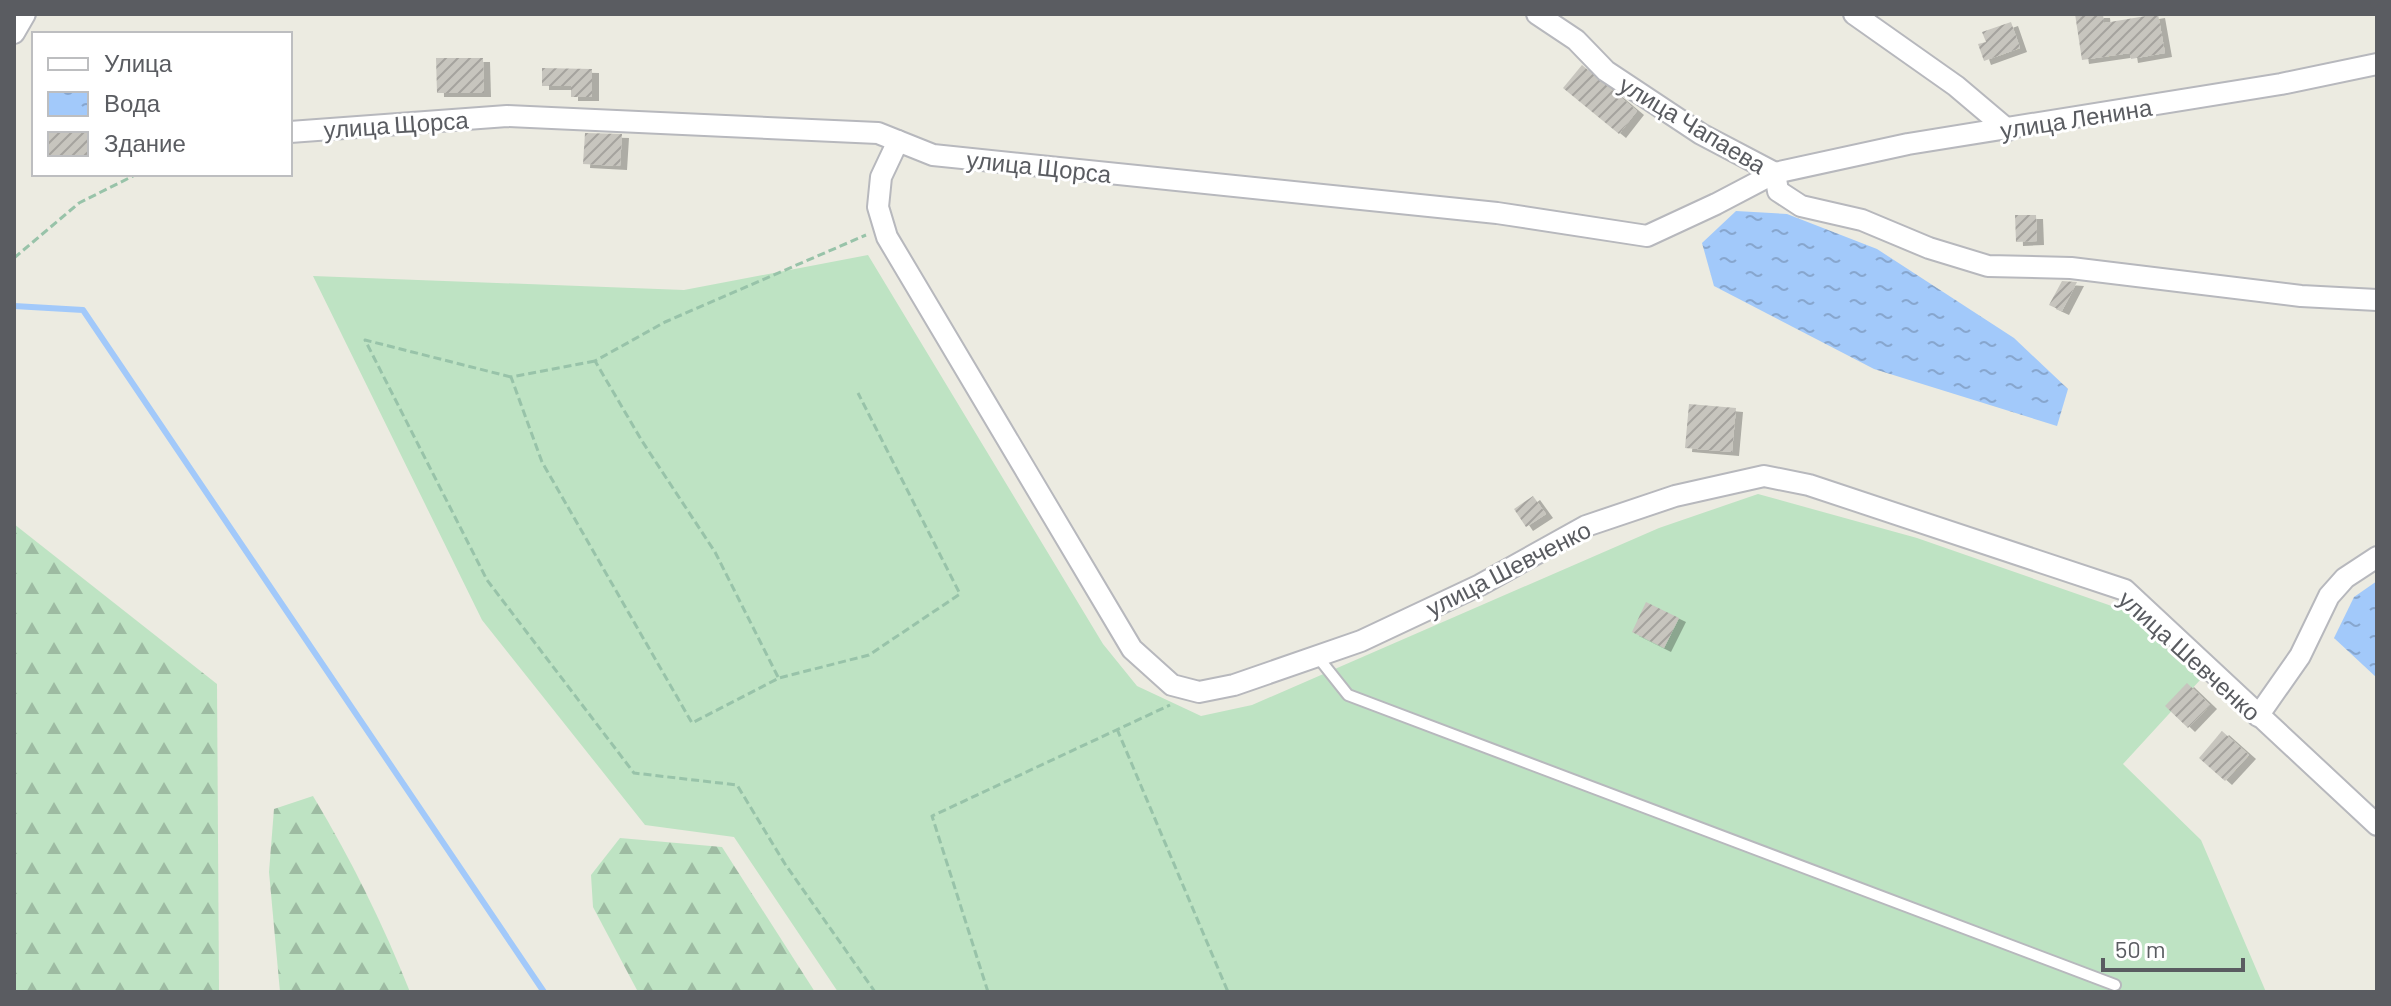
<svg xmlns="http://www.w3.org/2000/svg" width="2391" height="1006" font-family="Barlow,sans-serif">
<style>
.forest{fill:url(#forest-firs)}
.garden{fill:#bee3c3}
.water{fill:url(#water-ripples)}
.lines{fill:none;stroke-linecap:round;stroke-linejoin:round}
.stream{stroke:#a2c9fa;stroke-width:6}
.building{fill:url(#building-hatch);filter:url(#shadow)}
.service-casing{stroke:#b7b8bd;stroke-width:14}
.minor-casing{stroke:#b7b8bd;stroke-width:24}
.path{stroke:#98c3a9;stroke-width:3;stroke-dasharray:8 4;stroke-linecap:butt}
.service{stroke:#fff;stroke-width:10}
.minor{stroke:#fff;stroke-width:20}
.labels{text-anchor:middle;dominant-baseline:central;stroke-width:6;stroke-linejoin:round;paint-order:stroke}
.street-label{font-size:24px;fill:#5a5c61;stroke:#fff}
</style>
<defs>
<pattern id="forest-firs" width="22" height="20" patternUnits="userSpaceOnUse" patternTransform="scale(2)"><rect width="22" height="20" fill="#bee3c3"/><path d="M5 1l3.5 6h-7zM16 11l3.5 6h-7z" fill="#9dbba2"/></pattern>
<pattern id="water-ripples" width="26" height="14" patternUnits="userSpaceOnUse" patternTransform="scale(2)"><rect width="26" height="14" fill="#a2c9fa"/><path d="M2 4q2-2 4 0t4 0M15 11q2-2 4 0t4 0" fill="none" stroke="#87a6ce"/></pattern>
<pattern id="building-hatch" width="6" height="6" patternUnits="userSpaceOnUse" patternTransform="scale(2)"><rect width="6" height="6" fill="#c7c5be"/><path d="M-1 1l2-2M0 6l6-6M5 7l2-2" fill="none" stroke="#a5a39e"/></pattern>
<filter id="shadow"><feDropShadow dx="7" dy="4" stdDeviation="0" flood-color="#0004"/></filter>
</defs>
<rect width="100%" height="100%" fill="#ecebe1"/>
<!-- forest -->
<g class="forest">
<path d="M14 524 217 684 219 992H14Z"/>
<path d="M313 796C351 859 383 924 410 992H280L269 872 274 809Z"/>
<path d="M620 838 722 847 815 992H638L593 907 591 875Z"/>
</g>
<!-- garden -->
<path class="garden" d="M868 255 1103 644 1137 686 1201 716 1252 705 1659 528 1758 494 1917 538 2126 611 2201 679 2123 764 2201 840 2266 992H838L734 837 645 825 482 620 313 276 684 290Z"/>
<!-- water -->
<g class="water">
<path d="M1736 211 1787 214 1877 249 2014 338 2068 389 2057 426 1874 369 1714 286 1702 243Z"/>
<path d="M2377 581V678L2334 638 2354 597Z"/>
</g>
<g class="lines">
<!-- stream -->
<path class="stream" d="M14 306 83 310 544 992"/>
</g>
<!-- building -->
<g class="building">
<path d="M2075 14H2103L2104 23 2158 14 2165 53 2131 59 2130 53 2082 60Z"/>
<path d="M2011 22 2020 48 1984 61 1978 44 1986 42 1982 32Z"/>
<path d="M436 58H483L484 93H437Z"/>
<path d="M1582 65 1637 111 1619 134 1563 88Z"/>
<path d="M542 68 592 69V97H571V86H542Z"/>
<path d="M585 133 622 134 620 166 583 164Z"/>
<path d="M2015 215H2036L2037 241 2016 242Z"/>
<path d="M2062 281 2077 282 2062 311 2049 305Z"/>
<path d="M1689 404 1736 408 1732 452 1685 448Z"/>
<path d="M1533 496 1546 514 1526 527 1514 509Z"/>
<path d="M1646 602 1679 618 1664 648 1632 632Z"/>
<path d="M2187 683 2210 705 2188 728 2165 706Z"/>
<path d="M2222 731 2249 755 2225 781 2199 758Z"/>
</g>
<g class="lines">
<!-- service casing -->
<g class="service-casing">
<path id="service" d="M1317 656 1348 695 2115 985"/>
</g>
<!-- minor casing -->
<g class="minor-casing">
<g id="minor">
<path d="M1537 14 1576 40 1606 71 1701 134 1775 173"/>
<path d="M1854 14 1956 86 2008 130"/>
<path d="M14 33 25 14"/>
<path d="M290 132 507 116 878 133 933 155 1497 213 1647 236 1716 204 1775 173 1908 144 2281 84 2377 64"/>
<path d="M898 141 881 177 878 207 887 237 1132 649 1172 685 1199 692 1234 685 1361 641 1480 585 1586 526 1675 496 1764 476 1809 485 2125 590 2377 825"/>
<path d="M1775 173 1778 191 1801 206 1862 220 1929 248 1988 266 2071 268 2301 296 2377 300"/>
<path d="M2258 716 2300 656 2329 596 2345 578 2377 557"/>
</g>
</g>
<!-- path -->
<g class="path">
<path d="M14 258 79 203 137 174"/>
<path d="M595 361 511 377 542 462 692 723 779 678 869 655 960 594 858 393"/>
<path d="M511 377 365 340 487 580 634 773 737 785 785 864 875 992"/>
<path d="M778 677 715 552 642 441 595 361 665 322 866 235"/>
<path d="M1117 729 1228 992"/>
<path d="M988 992 932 816 1170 705"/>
</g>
<!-- service -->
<use href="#service" class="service"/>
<!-- minor -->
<use href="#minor" class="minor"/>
</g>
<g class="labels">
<!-- street labels -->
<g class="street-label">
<text transform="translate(2076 118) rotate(-9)">улица Ленина</text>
<text transform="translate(396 124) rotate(-4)">улица Щорса</text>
<text transform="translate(1693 124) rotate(31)">улица Чапаева</text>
<text transform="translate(1039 166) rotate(6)">улица Щорса</text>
<text transform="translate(1508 568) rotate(-27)">улица Шевченко</text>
<text transform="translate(2190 655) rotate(42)">улица Шевченко</text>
</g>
</g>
<!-- border -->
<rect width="2391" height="1006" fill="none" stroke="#5a5c61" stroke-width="32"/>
<!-- legend -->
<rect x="32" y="32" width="260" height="144" fill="#ffffff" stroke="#bdbec0" stroke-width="2"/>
<rect x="48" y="58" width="40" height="12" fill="#ffffff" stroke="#bdbec0" stroke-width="2"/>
<text x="104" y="72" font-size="24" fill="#5a5c61">Улица</text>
<rect x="48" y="92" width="40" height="24" fill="url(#water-ripples)" stroke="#bdbec0" stroke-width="2"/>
<text x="104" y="112" font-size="24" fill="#5a5c61">Вода</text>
<rect x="48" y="132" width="40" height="24" fill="url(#building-hatch)" stroke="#bdbec0" stroke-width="2"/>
<text x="104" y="152" font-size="24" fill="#5a5c61">Здание</text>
<!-- scale -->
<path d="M2103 958v12h140v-12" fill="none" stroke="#5a5c61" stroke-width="4"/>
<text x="2115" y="958" font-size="24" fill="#5a5c61" stroke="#ffffff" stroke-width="6" paint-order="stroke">50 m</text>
</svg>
